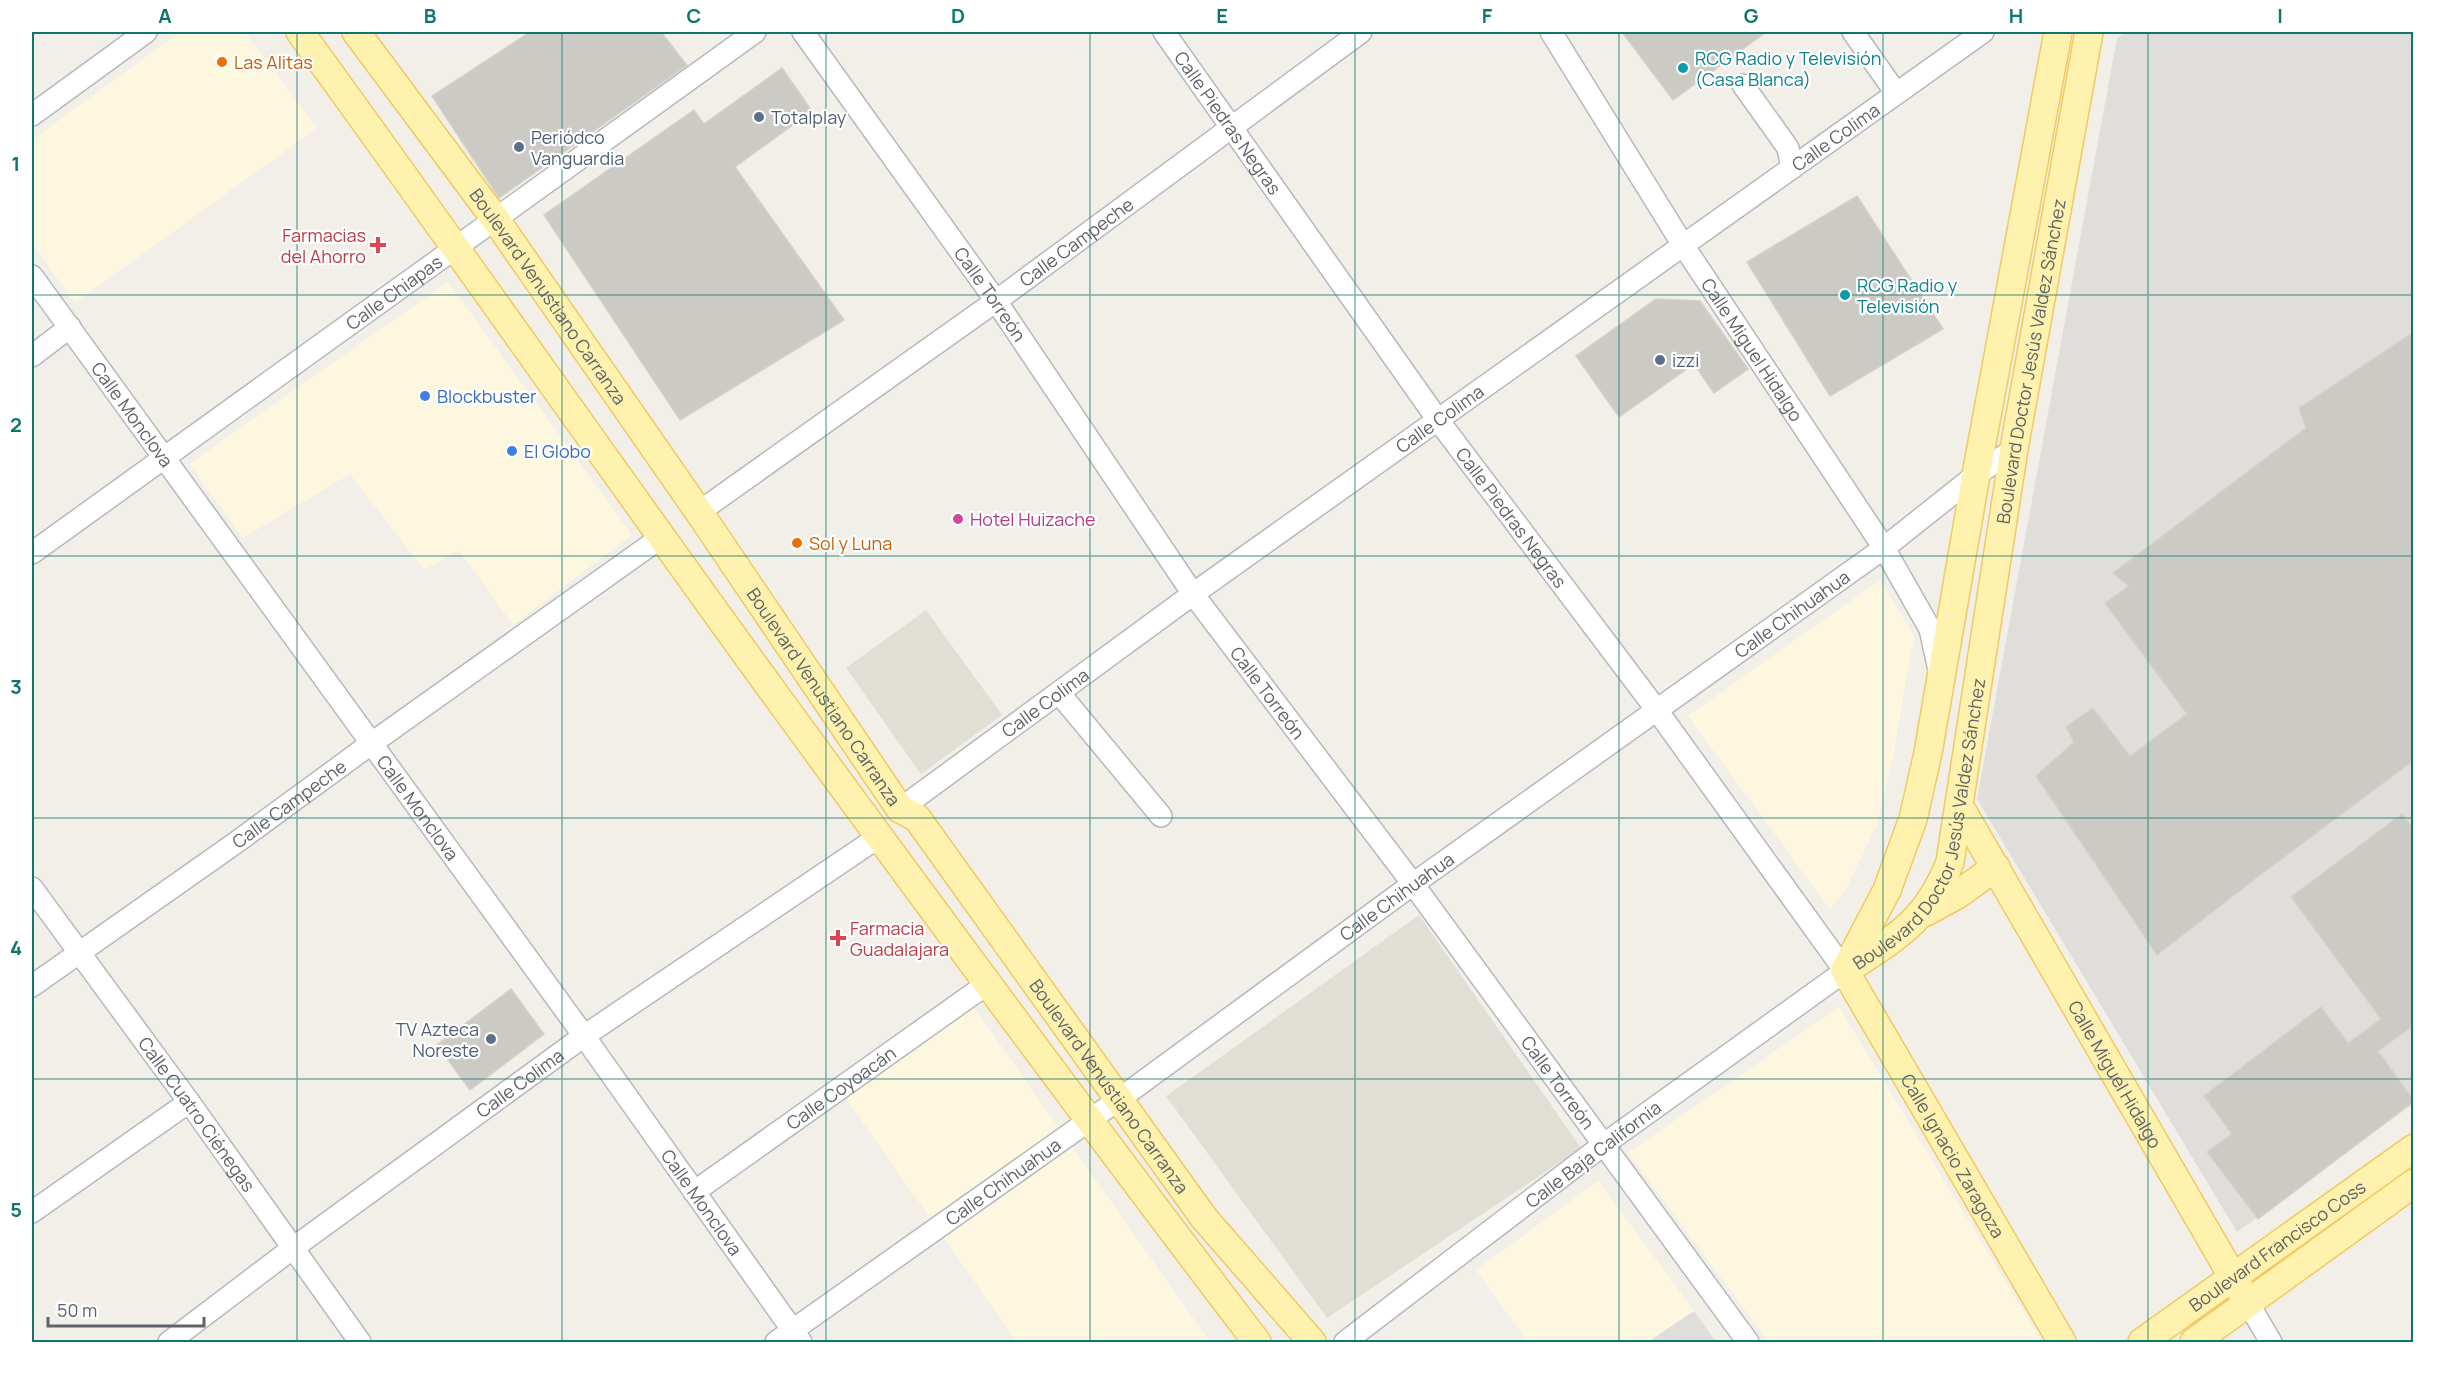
<svg xmlns="http://www.w3.org/2000/svg" width="2445" height="1374" font-family="Manrope,sans-serif">
<style>
.commercial{fill:#fef7e0}
.industrial{fill:#e0deda}
.education{fill:#e1ded6}
.building{fill:#cccac5;stroke:#d6d1c6;stroke-width:1.5}
.lines{fill:none;stroke-linecap:round;stroke-linejoin:round}
.minor-casing{stroke:#b5b8bc;stroke-width:24}
.major-casing{stroke:#f2c960;stroke-width:30}
.minor{stroke:#fff;stroke-width:21}
.major{stroke:#fff2af;stroke-width:27}
.grid{fill:none;stroke:#0f766e;stroke-width:1.5;stroke-opacity:0.55}
.food-dot{fill:#e8710a;stroke:#fff;stroke-width:2}
.culture-dot{fill:#0f9aa8;stroke:#fff;stroke-width:2}
.service-dot{fill:#5c6f8a;stroke:#fff;stroke-width:2}
.health-dot{fill:#e0444e;stroke:#fff;stroke-width:2}
.shop-dot{fill:#3f7fe0;stroke:#fff;stroke-width:2}
.hotel-dot{fill:#d1479c;stroke:#fff;stroke-width:2}
.labels{text-anchor:middle;dominant-baseline:central;stroke-width:4.5;stroke-linejoin:round;paint-order:stroke}
.culture-label{font-size:18px;fill:#0d838f;stroke:#fff;text-anchor:start}
.food-label{font-size:18px;fill:#c56008;stroke:#fff;text-anchor:start}
.service-label{font-size:18px;fill:#4e5e75;stroke:#fff;text-anchor:start}
.street-label{font-size:18px;fill:#5f6368;stroke:#fff}
.health-label{font-size:18px;fill:#be3a42;stroke:#fff;text-anchor:end}
.shop-label{font-size:18px;fill:#366cbe;stroke:#fff;text-anchor:start}
.hotel-label{font-size:18px;fill:#b23c85;stroke:#fff;text-anchor:start}
.neatline{fill:none;stroke:#0f766e;stroke-width:2}
.grid-label{font-size:20px;text-anchor:middle;font-weight:bold;fill:#0f766e}
</style>
<rect width="100%" height="100%" fill="#f1efe8"/>
<!-- commercial -->
<g class="commercial">
<path d="M180 32H245L317 128 75 303 32 243V140Z"/>
<path d="M448 282 632 535 513 625 459 550 424 570 350 474 243 538 189 464Z"/>
<path d="M1880 580 1914 636 1893 756 1876 827 1846 889 1830 909 1688 716Z"/>
<path d="M963 992 1210 1342H1017L838 1087Z"/>
<path d="M1839 1007 2042 1342H1769L1628 1153Z"/>
<path d="M1598 1181 1694 1311 1648 1342H1528L1476 1270Z"/>
</g>
<!-- industrial -->
<g class="industrial">
<path d="M2126 32H2413V1104L2237 1232 1977 799 2117 38Z"/>
<path d="M1694 1311 1716 1342H1648Z"/>
</g>
<!-- education -->
<g class="education">
<path d="M926 610 1002 715 921 774 846 668Z"/>
<path d="M1419 915 1581 1148 1327 1318 1166 1096Z"/>
</g>
<!-- building -->
<g class="building">
<path d="M530 32H661L687 65 499 198 432 96Z"/>
<path d="M1622 32H1766L1673 100Z"/>
<path d="M782 68 812 111 735 167 844 320 680 420 544 215 694 110 704 124Z"/>
<path d="M1857 196 1943 329 1830 396 1747 262Z"/>
<path d="M1656 299 1700 301 1748 369 1714 393 1694 364 1619 417 1576 356Z"/>
<path d="M2414 332V760L2260 875 2157 955 2036 776 2074 742 2066 727 2093 708 2130 756 2187 714 2105 603 2129 586 2113 573 2306 428 2299 408Z"/>
<path d="M2402 814 2414 830V1025L2378 1051 2414 1101 2258 1219 2207 1152 2232 1134 2204 1096 2321 1007 2348 1043 2381 1019 2291 897Z"/>
<path d="M511 989 544 1034 470 1090 437 1045Z"/>
</g>
<g class="lines">
<!-- minor casing -->
<g class="minor-casing">
<g id="minor">
<path id="s1" d="M803 32 996 301 1193 594 1413 884 1748 1342"/>
<path id="s2" d="M1164 32 1438 420 1656 709 1845 971 1603 1145 1345 1342"/>
<path id="s3" d="M1551 32 1683 245 1884 548 1930 629 1939 670"/>
<path d="M1853 32 1896 93"/>
<path d="M1743 85 1788 148 1792 168"/>
<path d="M32 115 146 32"/>
<path id="s4" d="M32 276 584 1036 801 1342"/>
<path d="M32 356 70 327"/>
<path id="s5" d="M699 512 996 301 1361 32"/>
<path id="s6" d="M32 553 755 32"/>
<path d="M1059 693 1161 816"/>
<path id="s7" d="M900 809 1193 594 1983 32"/>
<path id="s8" d="M32 888 189 1102 360 1342"/>
<path id="s9" d="M32 986 234 844 372 743 663 536"/>
<path id="s10" d="M694 1192 987 984"/>
<path d="M32 1212 189 1102"/>
<path d="M2248 1303 2271 1342"/>
<path id="s11" d="M169 1342 293 1248 584 1036 880 836"/>
<path id="s12" d="M776 1342 1118 1100 1413 884 1884 548 1976 475 2014 449"/>
</g>
</g>
<!-- major casing -->
<g class="major-casing">
<g id="major">
<path d="M300 32C461 253 618 479 780 701 937 916 1095 1130 1257 1342"/>
<path id="s13" d="M356 32 496 220 705 521 900 809 917 818 1204 1218 1312 1342"/>
<path id="s14" d="M1960 807 2248 1303"/>
<path d="M1926 912 1957 895 1996 867"/>
<path d="M1846 968 1887 890 1913 819 1928 753 1976 475 2058 32"/>
<path id="s15" d="M1845 971C1896 937 1926 923 1950 862L2014 449 2089 32"/>
<path id="s16" d="M1845 971 2062 1342"/>
<path id="s17" d="M2142 1342 2414 1148"/>
<path d="M2194 1342 2414 1183"/>
</g>
</g>
<!-- minor -->
<use href="#minor" class="minor"/>
<!-- major -->
<use href="#major" class="major"/>
</g>
<!-- grid -->
<path class="grid" d="M297 32V1342M562 32V1342M826 32V1342M1090 32V1342M1355 32V1342M1619 32V1342M1883 32V1342M2148 32V1342M32 295H2414M32 556H2414M32 818H2414M32 1079H2414"/>
<!-- markers -->
<g class="food-dot">
<circle cx="222" cy="62" r="6"/>
<circle cx="797" cy="543" r="6"/>
</g>
<g class="culture-dot">
<circle cx="1683" cy="68" r="6"/>
<circle cx="1845" cy="295" r="6"/>
</g>
<g class="service-dot">
<circle cx="759" cy="117" r="6"/>
<circle cx="519" cy="147" r="6"/>
<circle cx="1660" cy="360" r="6"/>
<circle cx="491" cy="1039" r="6"/>
</g>
<g class="health-dot">
<path d="M375 236h6v6h6v6h-6v6h-6v-6h-6v-6h6z"/>
<path d="M835 929h6v6h6v6h-6v6h-6v-6h-6v-6h6z"/>
</g>
<g class="shop-dot">
<circle cx="425" cy="396" r="6"/>
<circle cx="512" cy="451" r="6"/>
</g>
<circle class="hotel-dot" cx="958" cy="519" r="6"/>
<g class="labels">
<!-- culture labels -->
<g class="culture-label">
<text x="1695" y="58">RCG Radio y Televisión<tspan x="1695" dy="21">(Casa Blanca)</tspan></text>
<text x="1857" y="285">RCG Radio y<tspan x="1857" dy="21">Televisión</tspan></text>
</g>
<!-- food labels -->
<g class="food-label">
<text x="234" y="62">Las Alitas</text>
<text x="809" y="543">Sol y Luna</text>
</g>
<!-- service labels -->
<g class="service-label">
<text x="771" y="117">Totalplay</text>
<text x="531" y="137">Periódco<tspan x="531" dy="21">Vanguardia</tspan></text>
<text x="1672" y="360">izzi</text>
<text x="479" y="1029" text-anchor="end">TV Azteca<tspan x="479" dy="21">Noreste</tspan></text>
</g>
<!-- street labels -->
<g class="street-label">
<text stroke="none"><textPath href="#s2" startOffset="111">Calle Piedras Negras</textPath></text>
<text stroke="none"><textPath href="#s7" startOffset="1152">Calle Colima</textPath></text>
<text stroke="none"><textPath href="#s5" startOffset="464">Calle Campeche</textPath></text>
<text stroke="none"><textPath href="#s6" startOffset="446">Calle Chiapas</textPath></text>
<text stroke="none"><textPath href="#s1" startOffset="322">Calle Torreón</textPath></text>
<text stroke="none"><textPath href="#s13" startOffset="327">Boulevard Venustiano Carranza</textPath></text>
<text stroke="none"><textPath href="#s3" startOffset="376">Calle Miguel Hidalgo</textPath></text>
<text stroke="none"><textPath href="#s15" startOffset="662">Boulevard Doctor Jesús Valdez Sánchez</textPath></text>
<text stroke="none"><textPath href="#s4" startOffset="171">Calle Monclova</textPath></text>
<text stroke="none"><textPath href="#s7" startOffset="666">Calle Colima</textPath></text>
<text stroke="none"><textPath href="#s2" startOffset="597">Calle Piedras Negras</textPath></text>
<text stroke="none"><textPath href="#s12" startOffset="1250">Calle Chihuahua</textPath></text>
<text stroke="none"><textPath href="#s1" startOffset="808">Calle Torreón</textPath></text>
<text stroke="none"><textPath href="#s13" startOffset="813">Boulevard Venustiano Carranza</textPath></text>
<text stroke="none"><textPath href="#s7" startOffset="180">Calle Colima</textPath></text>
<text stroke="none"><textPath href="#s9" startOffset="315">Calle Campeche</textPath></text>
<text stroke="none"><textPath href="#s4" startOffset="657">Calle Monclova</textPath></text>
<text stroke="none"><textPath href="#s15" startOffset="176">Boulevard Doctor Jesús Valdez Sánchez</textPath></text>
<text stroke="none"><textPath href="#s12" startOffset="764">Calle Chihuahua</textPath></text>
<text stroke="none"><textPath href="#s14" startOffset="309">Calle Miguel Hidalgo</textPath></text>
<text stroke="none"><textPath href="#s11" startOffset="436">Calle Colima</textPath></text>
<text stroke="none"><textPath href="#s1" startOffset="1294">Calle Torreón</textPath></text>
<text stroke="none"><textPath href="#s13" startOffset="1298">Boulevard Venustiano Carranza</textPath></text>
<text stroke="none"><textPath href="#s10" startOffset="180">Calle Coyoacán</textPath></text>
<text stroke="none"><textPath href="#s8" startOffset="280">Calle Cuatro Ciénegas</textPath></text>
<text transform="translate(1593 1154) rotate(-37)">Calle Baja California</text>
<text stroke="none"><textPath href="#s16" startOffset="214">Calle Ignacio Zaragoza</textPath></text>
<text stroke="none"><textPath href="#s12" startOffset="278">Calle Chihuahua</textPath></text>
<text stroke="none"><textPath href="#s4" startOffset="1143">Calle Monclova</textPath></text>
<text stroke="none"><textPath href="#s17" startOffset="166">Boulevard Francisco Coss</textPath></text>
</g>
<!-- health labels -->
<g class="health-label">
<text x="366" y="235">Farmacias<tspan x="366" dy="21">del Ahorro</tspan></text>
<text x="850" y="928" text-anchor="start">Farmacia<tspan x="850" dy="21">Guadalajara</tspan></text>
</g>
<!-- shop labels -->
<g class="shop-label">
<text x="437" y="396">Blockbuster</text>
<text x="524" y="451">El Globo</text>
</g>
<!-- hotel labels -->
<g class="hotel-label">
<text x="970" y="519">Hotel Huizache</text>
</g>
</g>
<!-- border -->
<rect width="2445" height="1374" fill="none" stroke="#ffffff" stroke-width="66"/>
<!-- scale -->
<path d="M48 1317v9h156v-9" fill="none" stroke="#5f6368" stroke-width="3"/>
<text x="57" y="1317" font-size="18" fill="#5f6368" stroke="#ffffff" stroke-width="4.5" paint-order="stroke">50 m</text>
<rect x="33" y="33" width="2379" height="1308" class="neatline"/>
<g class="grid-label">
<text x="165" y="23">A</text>
<text x="430" y="23">B</text>
<text x="694" y="23">C</text>
<text x="958" y="23">D</text>
<text x="1222" y="23">E</text>
<text x="1487" y="23">F</text>
<text x="1751" y="23">G</text>
<text x="2016" y="23">H</text>
<text x="2280" y="23">I</text>
<text x="16" y="171">1</text>
<text x="16" y="432">2</text>
<text x="16" y="694">3</text>
<text x="16" y="955">4</text>
<text x="16" y="1217">5</text>
</g>
</svg>
